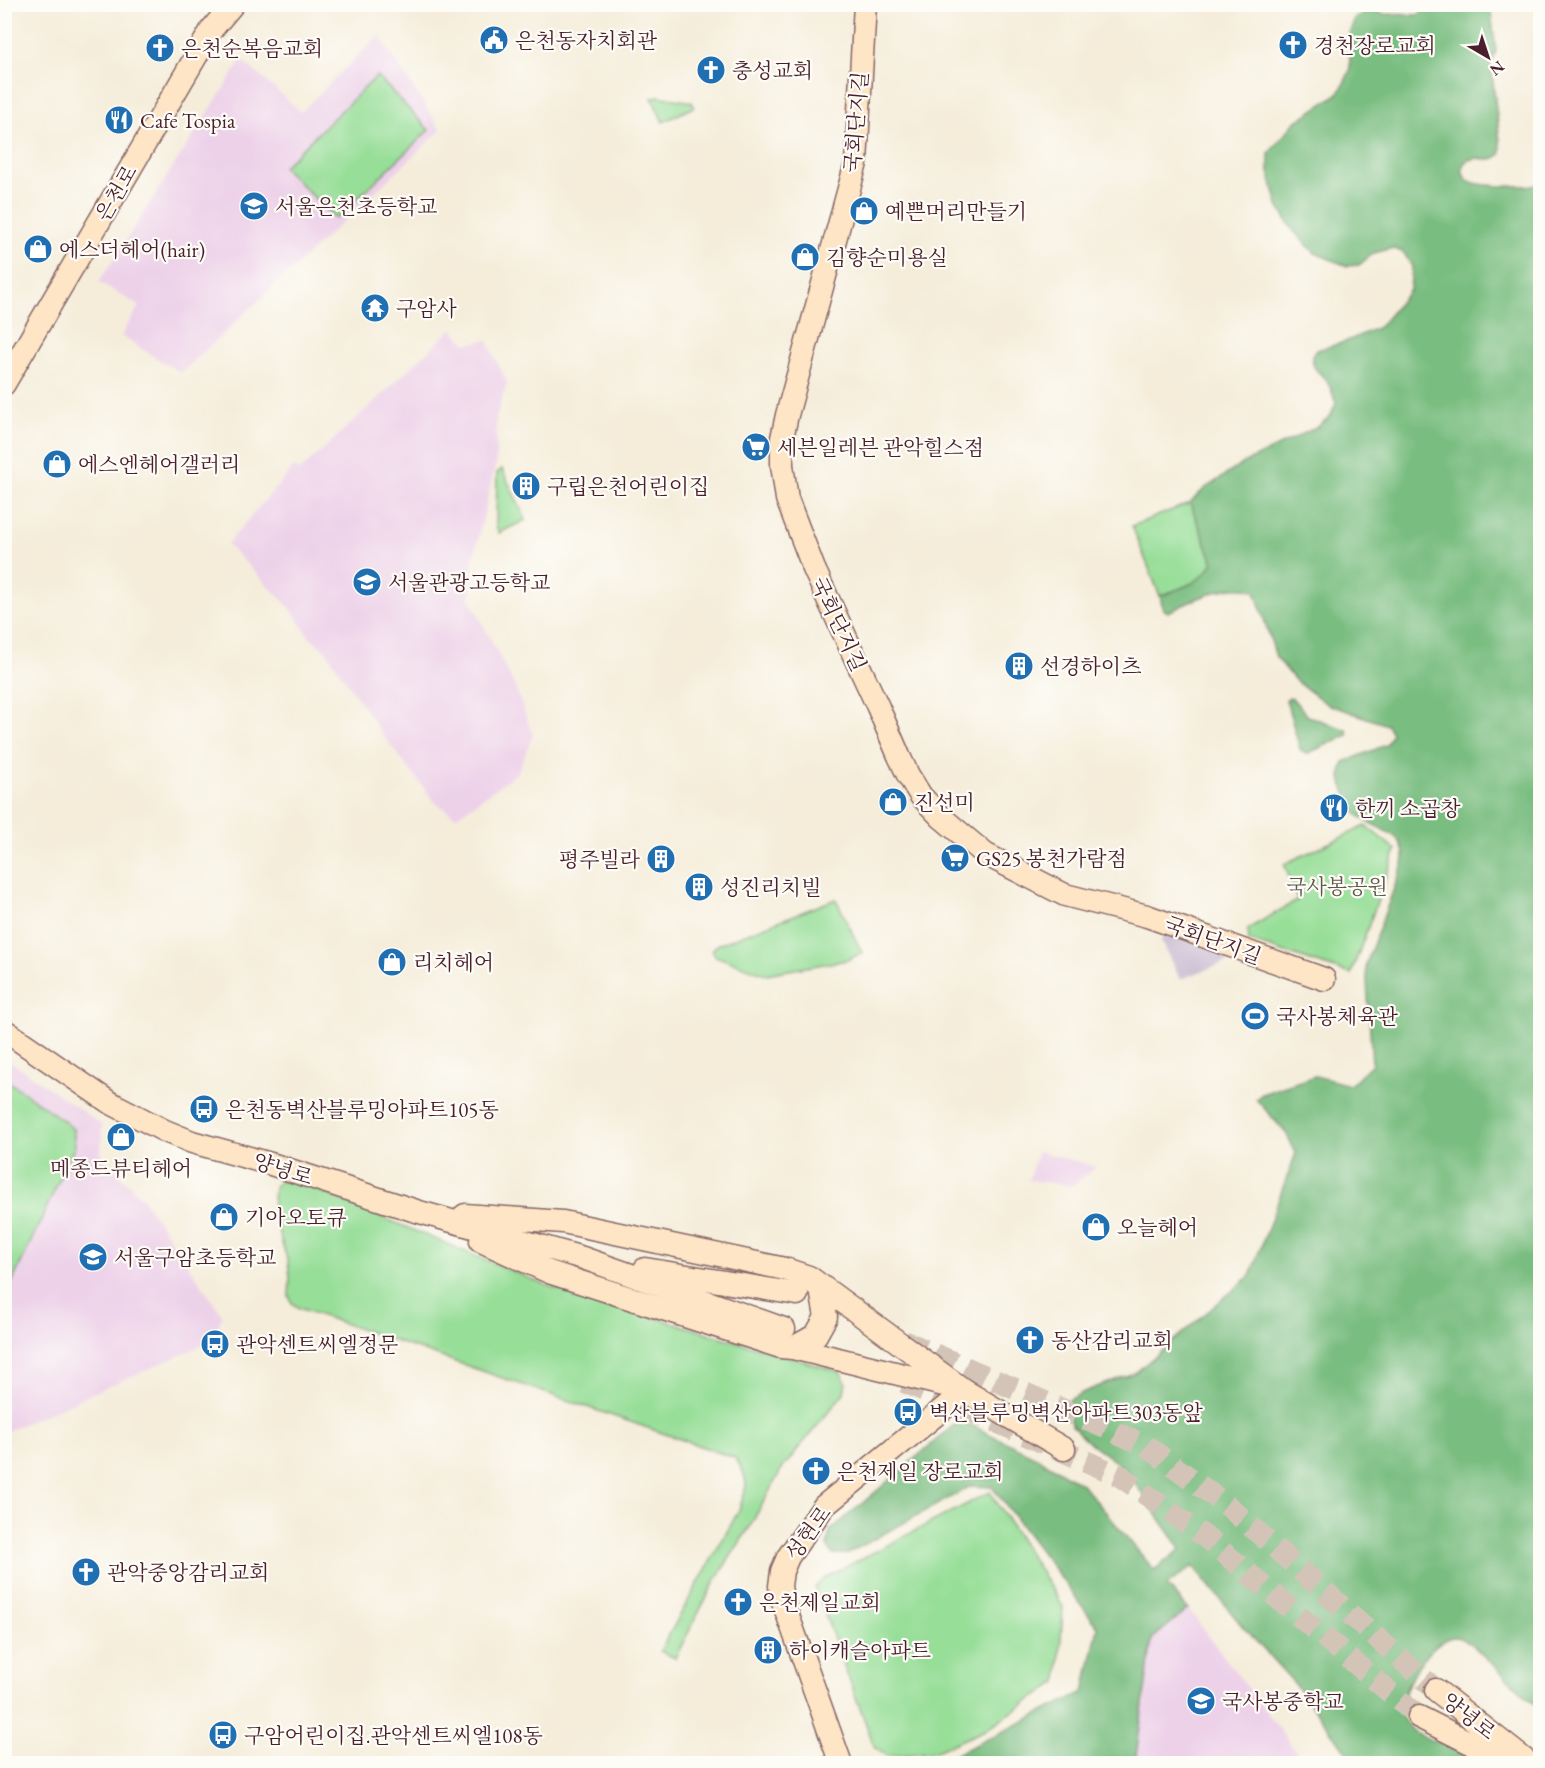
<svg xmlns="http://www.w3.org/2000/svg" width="1545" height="1768" font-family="'EB Garamond','Noto Serif KR',serif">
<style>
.built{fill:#edd1e9}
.industrial{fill:#ccbfd4}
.green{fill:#97de98;stroke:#707e62;stroke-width:1.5}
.forest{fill:#79bd80;stroke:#626e56;stroke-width:1.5}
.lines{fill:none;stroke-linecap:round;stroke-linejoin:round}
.secondary-tunnel{stroke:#d3c4b7;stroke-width:22;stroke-dasharray:22 11;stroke-linecap:butt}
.secondary-casing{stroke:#866768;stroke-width:25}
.secondary{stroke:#fde5c5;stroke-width:22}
.labels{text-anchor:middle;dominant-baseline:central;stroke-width:4.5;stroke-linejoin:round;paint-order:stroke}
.poi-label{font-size:21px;fill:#4a1f2b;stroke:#fdfcf7;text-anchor:start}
.street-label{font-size:21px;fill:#4a1f2b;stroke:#fdfcf7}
.park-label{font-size:21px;fill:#61584c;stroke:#fdfcf7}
</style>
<rect width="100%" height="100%" fill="#fdfcf7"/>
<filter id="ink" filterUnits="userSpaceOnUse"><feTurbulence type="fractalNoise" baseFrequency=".0167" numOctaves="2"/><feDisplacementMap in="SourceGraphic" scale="12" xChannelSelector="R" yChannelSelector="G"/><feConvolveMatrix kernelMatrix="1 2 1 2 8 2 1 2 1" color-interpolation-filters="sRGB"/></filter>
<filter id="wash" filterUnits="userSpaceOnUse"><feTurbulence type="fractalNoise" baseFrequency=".008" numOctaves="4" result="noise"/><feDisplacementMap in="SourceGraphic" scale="24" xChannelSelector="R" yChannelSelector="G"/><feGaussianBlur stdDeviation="1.35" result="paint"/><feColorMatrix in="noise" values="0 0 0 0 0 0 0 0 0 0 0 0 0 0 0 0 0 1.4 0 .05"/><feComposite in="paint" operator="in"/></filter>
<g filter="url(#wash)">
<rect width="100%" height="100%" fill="#f5edda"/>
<!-- built -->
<g class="built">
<path d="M379 35 441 130 181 373 121 336 139 306 99 282 242 60 301 112Z"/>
<path d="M452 329 466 344 487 340 507 383 496 418V463L472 564 470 599 515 687 533 736 517 773 456 817 435 802 384 737 326 651 309 636 291 609 227 544 294 467 300 471Z"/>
<path d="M4 1057 102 1125 101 1156 142 1198 223 1316 210 1342 5 1432Z"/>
<path d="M1038 1151 1096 1167 1072 1186 1028 1180Z"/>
<path d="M1188 1609 1305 1763 1135 1764 1152 1639Z"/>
</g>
<!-- industrial -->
<path class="industrial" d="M1165 933 1229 954 1232 960 1180 979 1161 941Z"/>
<!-- green -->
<g class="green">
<path d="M377 76 429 130 336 219 283 167Z"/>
<path d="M658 96 692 102 694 107 663 122 652 98Z"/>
<path d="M502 469 526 520 499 533 496 527 497 473Z"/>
<path d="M1190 503 1213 562C1200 585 1182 587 1160 596L1132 526Z"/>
<path d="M1366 826 1396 850 1351 974 1249 941 1248 929 1298 900 1284 864Z"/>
<path d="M836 899 862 953 847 960 766 974 715 956 712 950 717 945Z"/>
<path d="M5 1079 64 1121 73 1129 75 1146 9 1289 4 1288Z"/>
<path d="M290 1179 548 1286 840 1372 846 1382 844 1393 781 1470 749 1528 716 1579 675 1658 660 1651 738 1512C747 1488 751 1481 735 1458L299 1308 292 1303 289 1296 290 1278 288 1262 272 1211 274 1187 280 1181Z"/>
<path d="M990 1492 1063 1607 1058 1682 983 1731 934 1752 887 1756 875 1748 815 1588 824 1578Z"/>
</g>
<!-- forest -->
<g class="forest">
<path d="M1430 5H1490L1496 51 1491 66 1501 150 1500 155C1489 165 1477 152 1464 163 1462 169 1462 176 1468 180 1479 188 1526 186 1540 185V1709L1472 1645C1467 1642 1461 1637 1455 1637 1429 1637 1393 1697 1404 1720 1416 1743 1458 1743 1473 1763H1355L1296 1685 1243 1627 1193 1566 1167 1585 1188 1609 1152 1639 1135 1763H938L1084 1692 1098 1627 992 1487 971 1486 847 1554H833L827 1546 830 1531 954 1425 967 1423 1034 1456 1083 1485 1154 1570 1181 1549 1125 1469 1085 1439 1072 1426 1066 1411 1069 1400 1084 1392 1136 1372 1250 1276 1296 1153 1286 1133 1256 1099 1262 1094 1315 1076 1350 1085 1372 1064 1366 964 1403 864C1410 830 1375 832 1357 814 1351 809 1349 800 1346 793 1341 782 1339 774 1344 762L1386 745 1392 733 1387 725 1327 704 1295 680 1276 657 1255 591C1231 579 1191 602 1168 612L1163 609 1160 596C1182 587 1200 585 1213 562L1190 503 1204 489 1244 463 1319 426 1331 415 1336 403C1333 396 1331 386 1326 380 1318 370 1312 370 1312 355L1317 350 1345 342 1379 327 1410 290 1412 267 1404 253 1393 248 1374 253 1359 265 1347 266 1315 253 1292 229 1278 206 1269 171V153L1295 122 1339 93 1350 71 1349 34 1355 18 1369 10 1385 14 1418 15Z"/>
<path d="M1288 698H1292L1308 716 1347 730 1348 735 1306 754 1300 749 1286 700Z"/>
</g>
</g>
<g filter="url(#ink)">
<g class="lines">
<!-- secondary-tunnel -->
<g class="secondary-tunnel">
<path d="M904 1341 1145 1445 1229 1507 1436 1690"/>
<path d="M904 1382 1120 1476 1204 1536 1419 1717"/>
</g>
<!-- secondary casing -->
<g class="secondary-casing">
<g id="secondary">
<path d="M865 4 856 163 787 415 782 438V465L787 499 814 569 878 707 899 756 908 775 921 796 941 817 985 854 1065 895 1147 916 1324 979"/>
<path d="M4 384 212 29 233 4"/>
<path d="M4 1030 109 1102 165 1131 192 1142 271 1164 416 1211 583 1258 784 1329"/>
<path d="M465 1215 563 1222 785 1269 809 1277 965 1391 1064 1449"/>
<path d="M481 1241 549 1272 781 1347 793 1348 952 1387"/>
<path d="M645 1269 797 1294"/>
<path d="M793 1348 816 1335 826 1317 821 1290 811 1279"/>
<path d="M1436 1690 1530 1764"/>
<path d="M1419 1717 1512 1764"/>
<path d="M841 1764 782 1599 780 1586 782 1571 788 1557 824 1506 965 1391"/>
</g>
</g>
<!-- secondary -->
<use href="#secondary" class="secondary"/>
</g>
</g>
<!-- icons -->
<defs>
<g id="civic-disc" transform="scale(1.5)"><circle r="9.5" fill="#1f6fb2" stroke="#fdfcf7"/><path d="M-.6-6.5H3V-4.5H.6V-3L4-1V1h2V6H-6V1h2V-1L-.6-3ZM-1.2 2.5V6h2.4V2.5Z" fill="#fff"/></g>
<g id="church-disc" transform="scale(1.5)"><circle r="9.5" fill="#1f6fb2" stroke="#fdfcf7"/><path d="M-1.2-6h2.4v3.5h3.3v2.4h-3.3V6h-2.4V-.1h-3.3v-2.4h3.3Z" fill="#fff"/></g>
<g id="restaurant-disc" transform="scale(1.5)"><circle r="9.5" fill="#1f6fb2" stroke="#fdfcf7"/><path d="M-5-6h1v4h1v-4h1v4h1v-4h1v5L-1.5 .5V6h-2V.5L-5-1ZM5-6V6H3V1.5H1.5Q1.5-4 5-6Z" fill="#fff"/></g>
<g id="school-disc" transform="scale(1.5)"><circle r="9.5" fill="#1f6fb2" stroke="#fdfcf7"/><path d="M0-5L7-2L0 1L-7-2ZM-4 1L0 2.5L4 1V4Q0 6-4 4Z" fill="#fff"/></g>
<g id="shop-disc" transform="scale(1.5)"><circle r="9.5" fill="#1f6fb2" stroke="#fdfcf7"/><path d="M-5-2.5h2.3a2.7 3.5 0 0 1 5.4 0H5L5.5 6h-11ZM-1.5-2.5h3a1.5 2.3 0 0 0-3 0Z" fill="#fff"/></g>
<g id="temple-disc" transform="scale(1.5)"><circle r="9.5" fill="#1f6fb2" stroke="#fdfcf7"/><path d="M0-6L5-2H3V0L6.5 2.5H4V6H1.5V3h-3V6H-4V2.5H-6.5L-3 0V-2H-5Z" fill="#fff"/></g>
<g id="supermarket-disc" transform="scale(1.5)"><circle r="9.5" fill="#1f6fb2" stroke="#fdfcf7"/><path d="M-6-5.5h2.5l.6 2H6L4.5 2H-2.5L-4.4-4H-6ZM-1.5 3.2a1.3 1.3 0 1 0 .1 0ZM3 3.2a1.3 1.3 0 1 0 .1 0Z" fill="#fff"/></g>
<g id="building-disc" transform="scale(1.5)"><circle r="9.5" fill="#1f6fb2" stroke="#fdfcf7"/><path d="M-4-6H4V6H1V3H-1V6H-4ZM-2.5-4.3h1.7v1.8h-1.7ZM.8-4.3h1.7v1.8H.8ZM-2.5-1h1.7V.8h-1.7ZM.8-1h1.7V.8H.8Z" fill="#fff"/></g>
<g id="stadium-disc" transform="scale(1.5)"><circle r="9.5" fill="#1f6fb2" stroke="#fdfcf7"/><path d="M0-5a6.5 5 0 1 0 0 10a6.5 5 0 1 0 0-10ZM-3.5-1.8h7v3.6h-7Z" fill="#fff"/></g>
<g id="bus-disc" transform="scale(1.5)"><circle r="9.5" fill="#1f6fb2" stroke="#fdfcf7"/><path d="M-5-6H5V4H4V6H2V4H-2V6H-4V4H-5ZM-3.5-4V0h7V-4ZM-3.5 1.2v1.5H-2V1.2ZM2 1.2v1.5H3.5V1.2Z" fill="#fff"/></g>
</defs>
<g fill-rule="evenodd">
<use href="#civic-disc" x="494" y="40"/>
<use href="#church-disc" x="1293" y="45"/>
<use href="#church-disc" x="160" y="48"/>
<use href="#church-disc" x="711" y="70"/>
<use href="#restaurant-disc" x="119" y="120"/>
<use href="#school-disc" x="254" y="206"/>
<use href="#shop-disc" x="864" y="211"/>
<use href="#shop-disc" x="38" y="249"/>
<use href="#shop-disc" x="805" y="257"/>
<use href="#temple-disc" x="375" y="308"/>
<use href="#supermarket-disc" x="756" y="447"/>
<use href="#shop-disc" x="57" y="464"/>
<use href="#building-disc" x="526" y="486"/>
<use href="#school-disc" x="367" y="582"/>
<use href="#building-disc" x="1019" y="666"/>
<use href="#shop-disc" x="893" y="802"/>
<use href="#restaurant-disc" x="1334" y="808"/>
<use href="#supermarket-disc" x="955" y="858"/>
<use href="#building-disc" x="661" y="859"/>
<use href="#building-disc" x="699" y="887"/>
<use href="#shop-disc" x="392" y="962"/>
<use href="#stadium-disc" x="1255" y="1016"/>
<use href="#bus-disc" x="204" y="1109"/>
<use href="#shop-disc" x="121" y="1137"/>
<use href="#shop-disc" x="224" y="1217"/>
<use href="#shop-disc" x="1096" y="1227"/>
<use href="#school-disc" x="93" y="1257"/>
<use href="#church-disc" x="1030" y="1340"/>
<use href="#bus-disc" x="215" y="1344"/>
<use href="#bus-disc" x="908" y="1412"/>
<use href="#church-disc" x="816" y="1471"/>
<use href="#church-disc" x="86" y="1572"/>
<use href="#church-disc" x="738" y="1602"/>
<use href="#building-disc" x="768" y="1650"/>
<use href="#school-disc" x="1201" y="1701"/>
<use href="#bus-disc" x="223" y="1735"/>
</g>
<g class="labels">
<!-- poi labels -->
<g class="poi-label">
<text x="515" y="40">은천동자치회관</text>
<text x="1314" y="45">경천장로교회</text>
<text x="181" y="48">은천순복음교회</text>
<text x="732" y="70">충성교회</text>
<text x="140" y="120">Cafe Tospia</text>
<text x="275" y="206">서울은천초등학교</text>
<text x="885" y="211">예쁜머리만들기</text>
<text x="59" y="249">에스더헤어(hair)</text>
<text x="826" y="257">김향순미용실</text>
<text x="396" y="308">구암사</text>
<text x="777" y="447">세븐일레븐 관악힐스점</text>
<text x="78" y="464">에스엔헤어갤러리</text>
<text x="547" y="486">구립은천어린이집</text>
<text x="388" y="582">서울관광고등학교</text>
<text x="1040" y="666">선경하이츠</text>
<text x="914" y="802">진선미</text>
<text x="1355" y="808">한끼 소곱창</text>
<text x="976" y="858">GS25 봉천가람점</text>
<text x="640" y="859" text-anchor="end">평주빌라</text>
<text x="720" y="887">성진리치빌</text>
<text x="413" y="962">리치헤어</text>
<text x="1276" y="1016">국사봉체육관</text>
<text x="225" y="1109">은천동벽산블루밍아파트105동</text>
<text x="121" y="1168" text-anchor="middle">메종드뷰티헤어</text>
<text x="245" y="1217">기아오토큐</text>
<text x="1117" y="1227">오늘헤어</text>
<text x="114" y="1257">서울구암초등학교</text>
<text x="1051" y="1340">동산감리교회</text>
<text x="236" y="1344">관악센트씨엘정문</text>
<text x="929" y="1412">벽산블루밍벽산아파트303동앞</text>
<text x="837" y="1471">은천제일 장로교회</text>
<text x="107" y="1572">관악중앙감리교회</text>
<text x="759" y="1602">은천제일교회</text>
<text x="789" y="1650">하이캐슬아파트</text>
<text x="1222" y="1701">국사봉중학교</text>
<text x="244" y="1735">구암어린이집.관악센트씨엘108동</text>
</g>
<!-- street labels -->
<g class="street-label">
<text transform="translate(856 122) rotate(-85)">국회단지길</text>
<text transform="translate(116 193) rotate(-60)">은천로</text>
<text transform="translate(839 624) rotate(65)">국회단지길</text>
<text transform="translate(1213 940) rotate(20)">국회단지길</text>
<text transform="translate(283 1169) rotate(17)">양녕로</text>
<text transform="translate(808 1533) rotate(-54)">성현로</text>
<text transform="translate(1469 1716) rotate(38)">양녕로</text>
</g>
<!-- park labels -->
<g class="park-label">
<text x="1337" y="886">국사봉공원</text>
</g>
</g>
<!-- margin -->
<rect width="1545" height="1768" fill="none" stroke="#fdfcf7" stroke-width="24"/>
<!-- north arrow -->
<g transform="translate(1488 57) rotate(141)" stroke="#fdfcf7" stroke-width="4.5" paint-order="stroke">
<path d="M0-4.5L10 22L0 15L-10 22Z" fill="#4a1f2b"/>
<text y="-9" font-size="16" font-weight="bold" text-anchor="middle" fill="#4a1f2b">N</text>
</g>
</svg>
